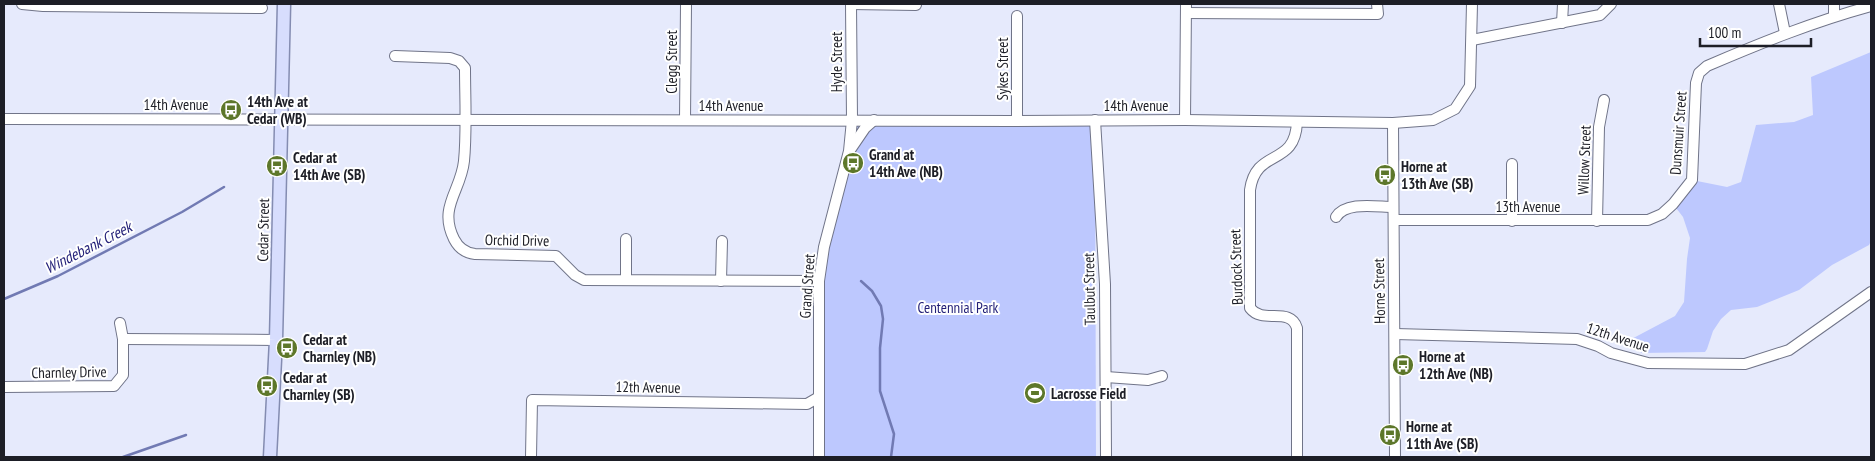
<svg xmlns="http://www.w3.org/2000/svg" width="1875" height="461" font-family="'PT Sans Narrow',sans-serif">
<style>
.green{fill:#bdc8fe}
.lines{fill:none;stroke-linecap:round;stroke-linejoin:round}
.stream{stroke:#717ab3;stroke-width:2.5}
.minor-casing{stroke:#707488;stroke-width:12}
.major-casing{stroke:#848cb1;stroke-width:15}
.minor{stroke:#fff;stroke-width:10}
.major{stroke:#d7ddfd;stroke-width:12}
.labels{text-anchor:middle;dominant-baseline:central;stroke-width:4;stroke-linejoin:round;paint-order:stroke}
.street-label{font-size:15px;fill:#1d1e26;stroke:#fff}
.poi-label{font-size:15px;font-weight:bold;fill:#1d1e26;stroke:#fff;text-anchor:start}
.park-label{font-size:15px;fill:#221f77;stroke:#fff}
.water-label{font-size:16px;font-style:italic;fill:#232078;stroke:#fff}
</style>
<rect width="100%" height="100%" fill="#e6eafc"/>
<!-- green -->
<g class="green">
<path d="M1871 52V241L1869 245 1832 265 1799 290 1757 307 1731 310 1721 319 1713 331 1707 349 1705 352 1642 353 1624 343 1675 316 1684 302 1687 259 1690 238 1683 217 1673 204 1692 180 1727 187 1741 182 1756 125 1794 122 1813 115 1811 77Z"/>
<path d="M852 120H1095L1096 457H821L819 281Z"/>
</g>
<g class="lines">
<!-- stream -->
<g class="stream">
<path d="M861 281 872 291 881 306 883 319 880 348V391L894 434 891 457"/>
<path d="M4 299 58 276 182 212 224 187"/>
<path d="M123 457 186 435"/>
</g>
<!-- minor casing -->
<g class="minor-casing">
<g id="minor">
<path d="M22 4 43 6 262 8"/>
<path d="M851 4 916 5"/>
<path d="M1779 4 1785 33"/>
<path d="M1186 13 1378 14 1377 4"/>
<path d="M1834 16V4"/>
<path d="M1562 23 1563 4"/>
<path d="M1472 40 1600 15 1611 4"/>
<path d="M395 56 450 58 459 61 465 68C465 98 467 130 464 161 461 191 438 207 454 239 458 247 465 253 475 254L556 256 575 275 584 280 819 281"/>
<path d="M4 119 1017 121 1185 120 1393 123 1433 120 1455 109 1470 86 1472 4"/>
<path d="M685 120 686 4"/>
<path d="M1095 120 1105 284 1106 457"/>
<path d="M1185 120 1186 4"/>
<path d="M1017 121V16"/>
<path d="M1297 122C1295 168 1256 147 1250 190V308C1263 325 1290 306 1297 328V457"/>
<path d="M1393 123 1395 457"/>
<path d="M850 150 865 128 874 120"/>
<path d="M1336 217C1346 201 1377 207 1393 207"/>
<path d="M1394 220H1648L1662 214 1673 204 1692 180 1696 83 1699 73 1707 66C1763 42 1813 22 1871 6"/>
<path d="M1512 221V164"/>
<path d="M1597 221 1599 127 1604 100"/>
<path d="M626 280V239"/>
<path d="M721 281 722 241"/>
<path d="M1395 334 1577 339 1598 346 1611 353 1648 363 1745 364 1789 350 1871 292"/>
<path d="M123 339 276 340"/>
<path d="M1106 377 1148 380 1162 376"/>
<path d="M4 387 114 386 123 375V339L120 323"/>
<path d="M531 457 532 400 807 404 819 397"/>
<path d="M819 457V281L824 247 849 151 852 120 851 4"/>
</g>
</g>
<!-- major casing -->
<g class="major-casing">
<path id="major" d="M270 457 276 340 284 4"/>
</g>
<!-- minor -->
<use href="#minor" class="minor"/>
<!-- major -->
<use href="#major" class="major"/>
</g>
<!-- icons -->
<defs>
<g id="bus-disc" transform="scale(1.125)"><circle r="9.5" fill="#5d772a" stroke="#fff"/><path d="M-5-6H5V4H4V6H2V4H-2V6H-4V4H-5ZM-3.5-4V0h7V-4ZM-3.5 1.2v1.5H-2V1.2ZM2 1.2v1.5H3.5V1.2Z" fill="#fff"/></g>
<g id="stadium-disc" transform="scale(1.125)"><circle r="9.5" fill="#5d772a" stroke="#fff"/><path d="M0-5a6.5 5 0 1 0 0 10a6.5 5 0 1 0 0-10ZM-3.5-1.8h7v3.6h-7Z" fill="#fff"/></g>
</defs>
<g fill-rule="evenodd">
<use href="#bus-disc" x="231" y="110"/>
<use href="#bus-disc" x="853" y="163"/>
<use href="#bus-disc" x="277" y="166"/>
<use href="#bus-disc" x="1385" y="175"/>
<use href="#bus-disc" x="287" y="348"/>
<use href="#bus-disc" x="1403" y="365"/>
<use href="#bus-disc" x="267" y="386"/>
<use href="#stadium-disc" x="1035" y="393"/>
<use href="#bus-disc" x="1390" y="435"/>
</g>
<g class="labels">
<!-- street labels -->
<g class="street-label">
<text transform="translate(671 62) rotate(-90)">Clegg Street</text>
<text transform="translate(836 62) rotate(-90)">Hyde Street</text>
<text transform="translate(1002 69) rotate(-90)">Sykes Street</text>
<text x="176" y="104">14th Avenue</text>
<text x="731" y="105">14th Avenue</text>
<text x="1136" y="105">14th Avenue</text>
<text transform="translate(1678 133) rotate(-86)">Dunsmuir Street</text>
<text transform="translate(1584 160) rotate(-88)">Willow Street</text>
<text x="1528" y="206">13th Avenue</text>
<text transform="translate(263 230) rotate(-89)">Cedar Street</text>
<text transform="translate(517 240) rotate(1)">Orchid Drive</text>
<text transform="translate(1236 267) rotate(-92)">Burdock Street</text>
<text transform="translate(807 286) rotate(-86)">Grand Street</text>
<text transform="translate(1089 289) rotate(-91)">Taulbut Street</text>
<text transform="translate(1379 291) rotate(-91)">Horne Street</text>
<text transform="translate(1618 337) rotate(18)">12th Avenue</text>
<text transform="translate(69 372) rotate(-1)">Charnley Drive</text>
<text transform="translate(648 387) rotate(1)">12th Avenue</text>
</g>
<!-- poi labels -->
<g class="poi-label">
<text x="247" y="101">14th Ave at<tspan x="247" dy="17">Cedar (WB)</tspan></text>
<text x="869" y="154">Grand at<tspan x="869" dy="17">14th Ave (NB)</tspan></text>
<text x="293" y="157">Cedar at<tspan x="293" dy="17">14th Ave (SB)</tspan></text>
<text x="1401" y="166">Horne at<tspan x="1401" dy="17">13th Ave (SB)</tspan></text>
<text x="303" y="339">Cedar at<tspan x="303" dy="17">Charnley (NB)</tspan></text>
<text x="1419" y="356">Horne at<tspan x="1419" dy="17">12th Ave (NB)</tspan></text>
<text x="283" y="377">Cedar at<tspan x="283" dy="17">Charnley (SB)</tspan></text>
<text x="1051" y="393">Lacrosse Field</text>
<text x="1406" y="426">Horne at<tspan x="1406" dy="17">11th Ave (SB)</tspan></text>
</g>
<!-- park labels -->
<g class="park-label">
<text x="958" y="307">Centennial Park</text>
</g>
<!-- water labels -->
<g class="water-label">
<text transform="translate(88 247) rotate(-27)">Windebank Creek</text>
</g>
</g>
<!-- border -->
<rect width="1875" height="461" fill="none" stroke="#1d1e26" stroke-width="10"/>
<!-- scale -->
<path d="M1700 38v8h111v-8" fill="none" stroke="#1d1e26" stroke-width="2.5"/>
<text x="1708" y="38" font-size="15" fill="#1d1e26" stroke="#ffffff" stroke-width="4" paint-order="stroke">100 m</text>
</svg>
